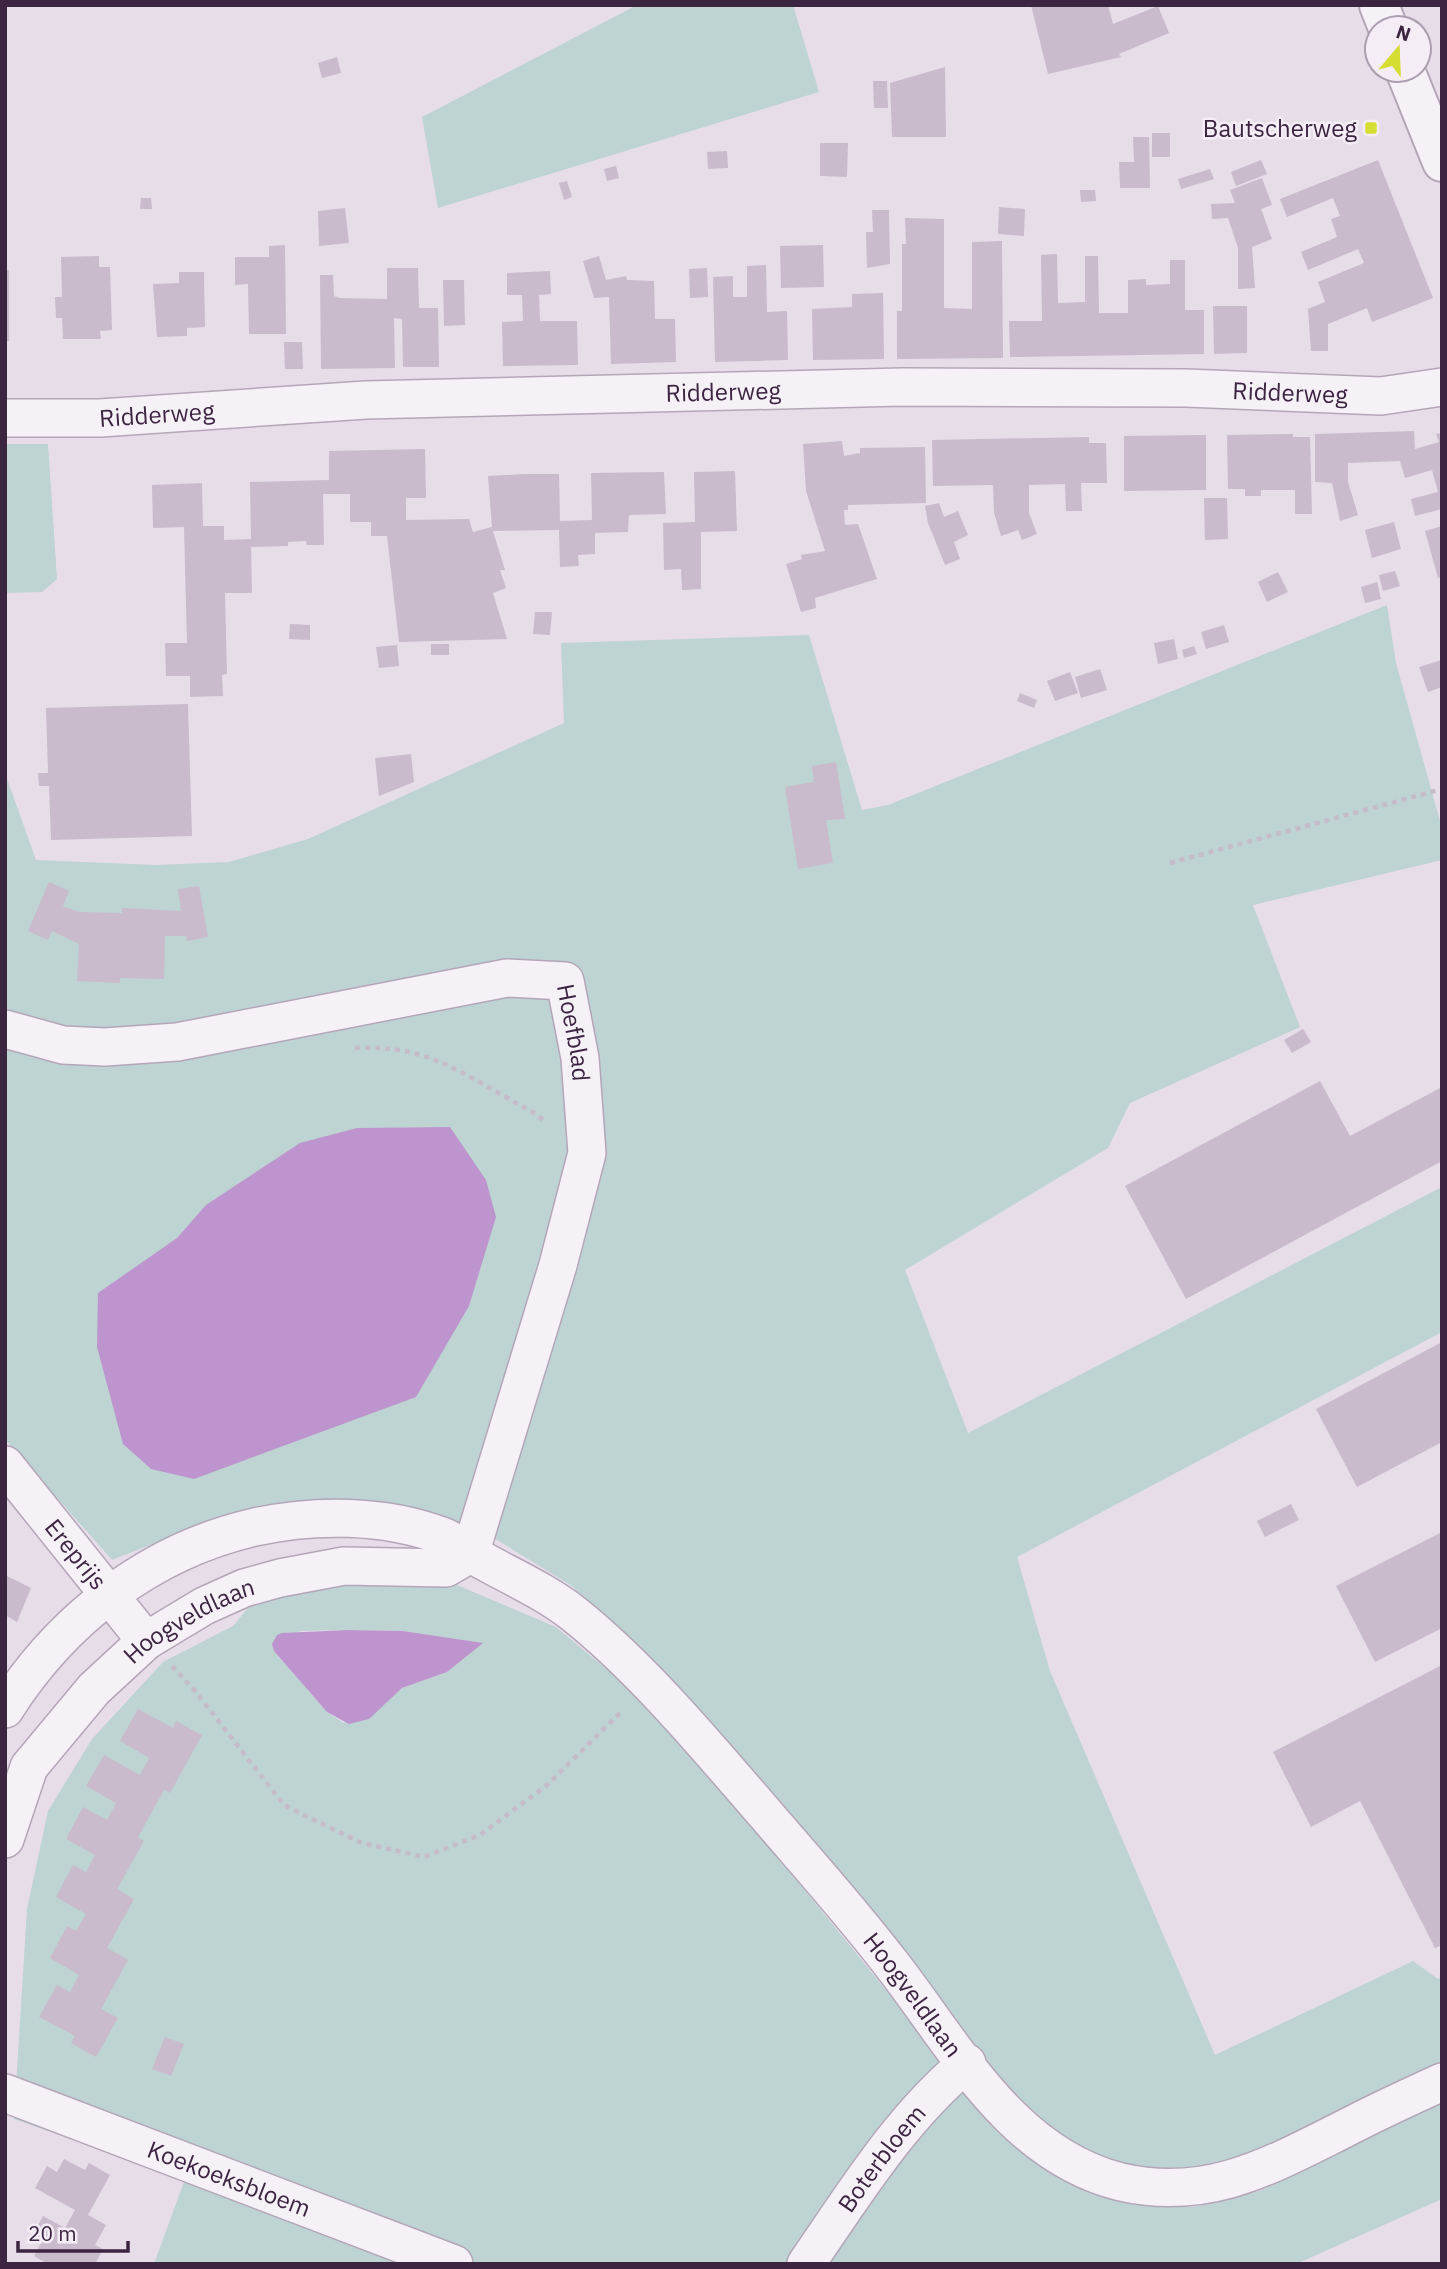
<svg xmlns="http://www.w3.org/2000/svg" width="1447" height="2269" font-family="'IBM Plex Sans',sans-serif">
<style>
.green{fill:#bdd4d2;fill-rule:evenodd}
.water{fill:#bd94cd}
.building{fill:#c9bacc}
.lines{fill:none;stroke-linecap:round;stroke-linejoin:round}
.minor-casing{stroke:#b4a6b7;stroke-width:40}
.tertiary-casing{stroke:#b4a6b7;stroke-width:42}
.path{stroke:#c6bbc8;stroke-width:4.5;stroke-dasharray:5 5;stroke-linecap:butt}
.minor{stroke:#f6f0f7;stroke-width:37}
.tertiary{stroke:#f6f0f7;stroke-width:38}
.poi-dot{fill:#d5dd33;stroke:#f4edf6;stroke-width:2.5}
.labels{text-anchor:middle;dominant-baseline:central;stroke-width:5;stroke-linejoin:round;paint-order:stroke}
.poi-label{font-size:24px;fill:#3c2541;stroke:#f4edf6;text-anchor:end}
.street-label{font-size:24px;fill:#3c2541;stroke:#f4edf6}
</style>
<rect width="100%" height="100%" fill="#e7dde9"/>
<!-- green -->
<g class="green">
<path d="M637 5H793L819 92 438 208 422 117Z"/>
<path d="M5 444H48L57 579 42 592 5 593Z"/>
<path d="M1387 605 1396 663 1442 828V860L1253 905 1300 1027 1130 1103 1108 1148 905 1270 968 1433 1442 1187V1332L1017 1557 1050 1671 1215 2055 1413 1961 1438 1979 1442 1977V2064C1405 2082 1368 2100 1332 2118 1273 2147 1219 2177 1150 2171 1103 2167 1059 2134 1023 2107L762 1790 572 1586 484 1532 311 1504 219 1518 112 1560 5 1439V773L36 860 156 865 229 862 308 839 564 723 561 643 809 635 862 810 888 805Z"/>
<path d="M318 1582 457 1585 556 1627 665 1718 994 2123 1051 2172 1111 2199 1161 2207H1194L1260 2191 1442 2101V2199L1296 2264H154L185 2179 14 2119 27 1909 48 1811 92 1739 163 1662 233 1626 257 1597ZM348 1630 403 1631 482 1643 447 1672 402 1688 344 1723 327 1712 274 1651 300 1631Z"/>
</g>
<!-- water -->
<g class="water">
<path d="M450 1127 486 1180 496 1217 469 1306 416 1397 194 1479 151 1469 123 1444 97 1347 98 1293 177 1238 206 1205 300 1143 357 1128Z"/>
<path d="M348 1630 403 1631 483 1643 447 1672 402 1688 369 1719 349 1724 327 1712 274 1651 272 1644 277 1635 282 1633Z"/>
</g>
<!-- building -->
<g class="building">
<path d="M1031 5H1108L1113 24 1158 6 1169 33 1119 54 1121 57 1048 74Z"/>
<path d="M337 57 341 73 322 78 318 63Z"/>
<path d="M945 67 946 137H892L890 83Z"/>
<path d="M873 81H887L888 108H874Z"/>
<rect x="1152" y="133" width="18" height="24"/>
<path d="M1133 137H1149L1150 188H1120L1119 162H1134Z"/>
<path d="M820 143H848L847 177 820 176Z"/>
<path d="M727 151 728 168 708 169 707 152Z"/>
<path d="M1261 160 1267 174 1236 186 1231 172Z"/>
<path d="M1378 160 1433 298 1372 322 1367 308 1328 324V351H1311L1308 309 1325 302 1318 282 1364 263 1358 249 1308 270 1301 252 1337 237 1331 219 1340 216 1333 198 1287 217 1280 199Z"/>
<path d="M616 166 619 178 607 181 604 169Z"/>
<path d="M1210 169 1214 179 1181 189 1178 179Z"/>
<path d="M1262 178 1272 205 1261 209 1272 239 1252 247 1255 288 1238 289V248L1228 218 1212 219 1211 204 1235 203 1230 190Z"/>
<path d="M567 181 572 197 564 200 559 183Z"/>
<path d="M1080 190H1095L1096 201 1081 202Z"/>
<path d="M141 198H151L152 209H140Z"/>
<path d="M999 207 1025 209 1024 236 998 234Z"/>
<path d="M345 208 349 243 319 246 318 211Z"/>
<path d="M872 210H889L890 264 867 268 866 232H873Z"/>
<path d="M905 218 944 219V308L972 309V242L1002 241 1003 358 897 359V311H902V244H906Z"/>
<path d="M285 245 286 334H249L248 284 235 285V257H269V246Z"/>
<path d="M823 245 824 287 781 288 780 246Z"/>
<path d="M1057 254 1058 303 1085 302V256H1098L1099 313H1128V280L1146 279V285L1170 284V260H1185V310H1204V354L1010 357 1009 321H1042L1041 255Z"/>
<path d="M99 256V267H110L112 330 100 331 101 339H63L62 318H56L55 297H62L61 257Z"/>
<path d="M599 256 606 280 626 276 627 280 654 281 655 319H675L676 362 611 364 609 297 594 298 583 261Z"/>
<path d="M766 265 767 312 787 311 788 360 715 362 713 277 733 276V297H747V266Z"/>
<path d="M387 268H418L419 308H438L439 367H403L402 319 394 318 395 368 321 369 320 275H333L334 296 340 298 387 299Z"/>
<path d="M707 268 708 297 690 298 689 269Z"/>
<rect x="5" y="270" width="4" height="71"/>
<path d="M550 271 551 294 539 295 540 321H577L578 365 503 366 502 322 523 321 522 295H507V273Z"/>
<path d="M179 272H204L205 327 187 328V336L157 337 153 284 179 283Z"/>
<path d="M443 280H464L465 325 444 326Z"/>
<path d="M883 293 884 359 813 360 812 309 852 307V294Z"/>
<path d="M1213 306H1247V353L1214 354Z"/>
<path d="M284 342H302L303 369H285Z"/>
<path d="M1414 431 1415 449 1439 442 1436 434 1442 433V509L1415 516 1411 499 1438 492 1432 470 1405 478 1400 461 1348 463V482L1358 515 1340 521 1332 483 1315 482V434Z"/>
<path d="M1293 434V437H1310L1312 514H1295V490H1261V496H1245V489H1228L1227 435Z"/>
<path d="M1206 435V490L1124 491V436Z"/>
<path d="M1089 437V443H1106L1107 483H1081L1082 511H1066L1065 484 1029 485V513L1037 534 1022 540 1018 530 1001 536 994 513 993 485 933 486 932 440Z"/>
<path d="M842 441 844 456 860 453V448L925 447 926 503 848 505V510H844L845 525 858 524 877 579 815 598 816 608 801 612 786 564 802 559 801 555 825 551 806 491 803 444Z"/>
<path d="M425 449 426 498H406V520L469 519 473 532 492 527 488 476 524 474H559L560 521 592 520 591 473 664 472 666 514 629 515 628 532 595 533V554L578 555 579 566 560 567 559 530 493 531 505 570H500L506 588 493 593 507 639 399 642 387 536H371V522H350V494H323L324 545H307L306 541 288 542V546L251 547 252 593H225L227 674 222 675 223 696 190 697V676H166L165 643H187L184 527 153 528 152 485 202 483 203 526H224V540L251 539 250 482 329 480V451Z"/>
<path d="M735 471 737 531 701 532V589L682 590 681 569 664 570 663 523 695 522 694 472Z"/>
<path d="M1204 498H1227L1228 539 1205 540Z"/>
<path d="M939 503 944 517 958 511 968 535 954 542 960 559 945 565 928 523 925 506Z"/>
<path d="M1394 522 1401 549 1372 558 1365 530Z"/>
<path d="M1442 526V577L1438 578 1425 531Z"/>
<path d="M1395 571 1400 586 1383 591 1379 575Z"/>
<path d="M1278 572 1288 592 1267 602 1258 582Z"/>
<path d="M1377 582 1381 599 1365 603 1361 587Z"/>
<path d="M535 612H552L550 635 533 634Z"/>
<path d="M290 624 310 625V640L289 639Z"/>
<path d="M1224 625 1229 642 1206 649 1201 632Z"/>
<path d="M1174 639 1178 659 1158 664 1154 643Z"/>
<rect x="431" y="644" width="18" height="11"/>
<path d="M397 645 399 666 379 668 376 647Z"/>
<path d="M1194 646 1197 654 1184 658 1182 650Z"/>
<path d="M1442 660V687L1428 692 1419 667Z"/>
<path d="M1100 669 1107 690 1081 698 1075 677Z"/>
<path d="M1070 672 1078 693 1055 701 1047 681Z"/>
<path d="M1020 693 1037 700 1034 708 1017 701Z"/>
<path d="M188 704 192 836 51 840 49 786H39L38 773H48L46 708Z"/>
<path d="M411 754 414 782 379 796 375 758Z"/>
<path d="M836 762 845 819 826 820 833 863 798 869 785 787 814 782 812 766Z"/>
<path d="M49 882 69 891 63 906 79 912 122 913V908L181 911 178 889 199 886 208 937 187 941 186 936H165L164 979 120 978V983L77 981 79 944 52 931 48 940 28 931Z"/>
<path d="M1303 1029 1311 1042 1292 1053 1284 1040Z"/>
<path d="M1320 1081 1350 1136 1442 1087V1161L1186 1299 1125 1186Z"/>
<path d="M1442 1342V1442L1357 1487 1316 1409Z"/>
<path d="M1291 1504 1299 1520 1265 1537 1257 1521Z"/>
<path d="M1442 1532V1628L1375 1662 1336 1586Z"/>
<path d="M5 1575 31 1588 17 1622 5 1615Z"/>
<path d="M1442 1665V1945L1435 1948 1360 1801 1311 1827 1273 1752Z"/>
<path d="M138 1709 173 1728 176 1721 202 1735 170 1793 164 1790 138 1837 144 1841 117 1889 134 1899 107 1948 128 1960 101 2009 118 2018 96 2057 71 2043 75 2036 39 2017 57 1985 70 1992 79 1975 50 1958 67 1926 76 1931 86 1914 56 1897 73 1865 86 1872 95 1855 66 1839 83 1807 107 1820 116 1803 86 1786 104 1755 140 1775 149 1758 120 1741Z"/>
<path d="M165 2037 184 2044 171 2076 152 2069Z"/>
<path d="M64 2159 85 2170 89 2163 110 2175 88 2215 106 2225 95 2245 103 2249 95 2264H48L34 2256 41 2243 31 2238 43 2216 65 2228 75 2210 35 2188 47 2166 57 2172Z"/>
</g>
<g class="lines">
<!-- minor casing -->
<g class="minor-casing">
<g id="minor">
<path id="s1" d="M5 418H100L366 400 902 387 1186 388 1381 396 1442 387"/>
<path id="s2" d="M5 1029 63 1045 105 1047 177 1042 507 978 565 981 580 1058 587 1153 558 1265 470 1554"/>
<path id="s3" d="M5 1465 146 1641"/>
<path id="s4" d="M5 1709C62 1619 150 1551 255 1527 314 1514 384 1514 442 1536 454 1540 462 1549 473 1555 507 1575 542 1589 574 1614 644 1670 709 1749 768 1817 811 1867 856 1917 896 1970 958 2051 1014 2156 1121 2182 1207 2202 1270 2166 1344 2129 1376 2112 1409 2097 1442 2082"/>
<path id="s5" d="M5 1839 29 1767 94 1689 146 1641 204 1606 244 1588 280 1578 344 1566 446 1568 470 1554"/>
<path id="s6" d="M5 2093 454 2264"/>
<path id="s7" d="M806 2264C855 2193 900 2119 967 2063"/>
</g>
</g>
<!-- tertiary casing -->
<g class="tertiary-casing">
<g id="tertiary">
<path d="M1379 5 1388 28"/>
<path d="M1405 70 1442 162"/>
</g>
</g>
<!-- path -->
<g class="path">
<path d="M1170 863 1442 789"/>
<path d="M355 1048C422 1045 450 1066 506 1097 521 1106 534 1112 547 1123"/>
<path d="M172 1666 195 1691 284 1805 359 1842 424 1857 480 1835 547 1785 623 1710"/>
</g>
<!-- minor -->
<use href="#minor" class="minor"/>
<!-- tertiary -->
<use href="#tertiary" class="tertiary"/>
</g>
<!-- markers -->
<rect class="poi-dot" x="1364" y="121" width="14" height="14" rx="3.5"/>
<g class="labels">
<!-- poi labels -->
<g class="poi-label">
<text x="1357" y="128">Bautscherweg</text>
</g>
<!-- street labels -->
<g class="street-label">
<text stroke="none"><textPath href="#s1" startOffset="719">Ridderweg</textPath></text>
<text stroke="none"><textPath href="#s1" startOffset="1286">Ridderweg</textPath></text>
<text stroke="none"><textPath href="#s1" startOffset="152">Ridderweg</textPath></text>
<text stroke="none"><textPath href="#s2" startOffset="621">Hoefblad</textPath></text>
<text stroke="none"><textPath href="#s3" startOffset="114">Ereprijs</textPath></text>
<text stroke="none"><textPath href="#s5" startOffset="296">Hoogveldlaan</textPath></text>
<text stroke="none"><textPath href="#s4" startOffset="1171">Hoogveldlaan</textPath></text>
<text stroke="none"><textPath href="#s7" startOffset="130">Boterbloem</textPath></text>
<text stroke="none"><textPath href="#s6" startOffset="240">Koekoeksbloem</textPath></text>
</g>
</g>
<!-- border -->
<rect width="1447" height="2269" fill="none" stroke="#3c2541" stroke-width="14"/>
<!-- north arrow -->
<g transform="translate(1398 49) rotate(19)"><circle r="33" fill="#f4edf6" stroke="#aa9dae" stroke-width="2"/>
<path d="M0-5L12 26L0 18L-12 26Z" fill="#d5dd33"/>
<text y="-10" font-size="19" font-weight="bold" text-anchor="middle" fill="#3c2541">N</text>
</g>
<!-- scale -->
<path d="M18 2241v10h110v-10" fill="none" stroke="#3c2541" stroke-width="3.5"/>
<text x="28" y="2241" font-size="21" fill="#3c2541" stroke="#f4edf6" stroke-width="5" paint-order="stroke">20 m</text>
</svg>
